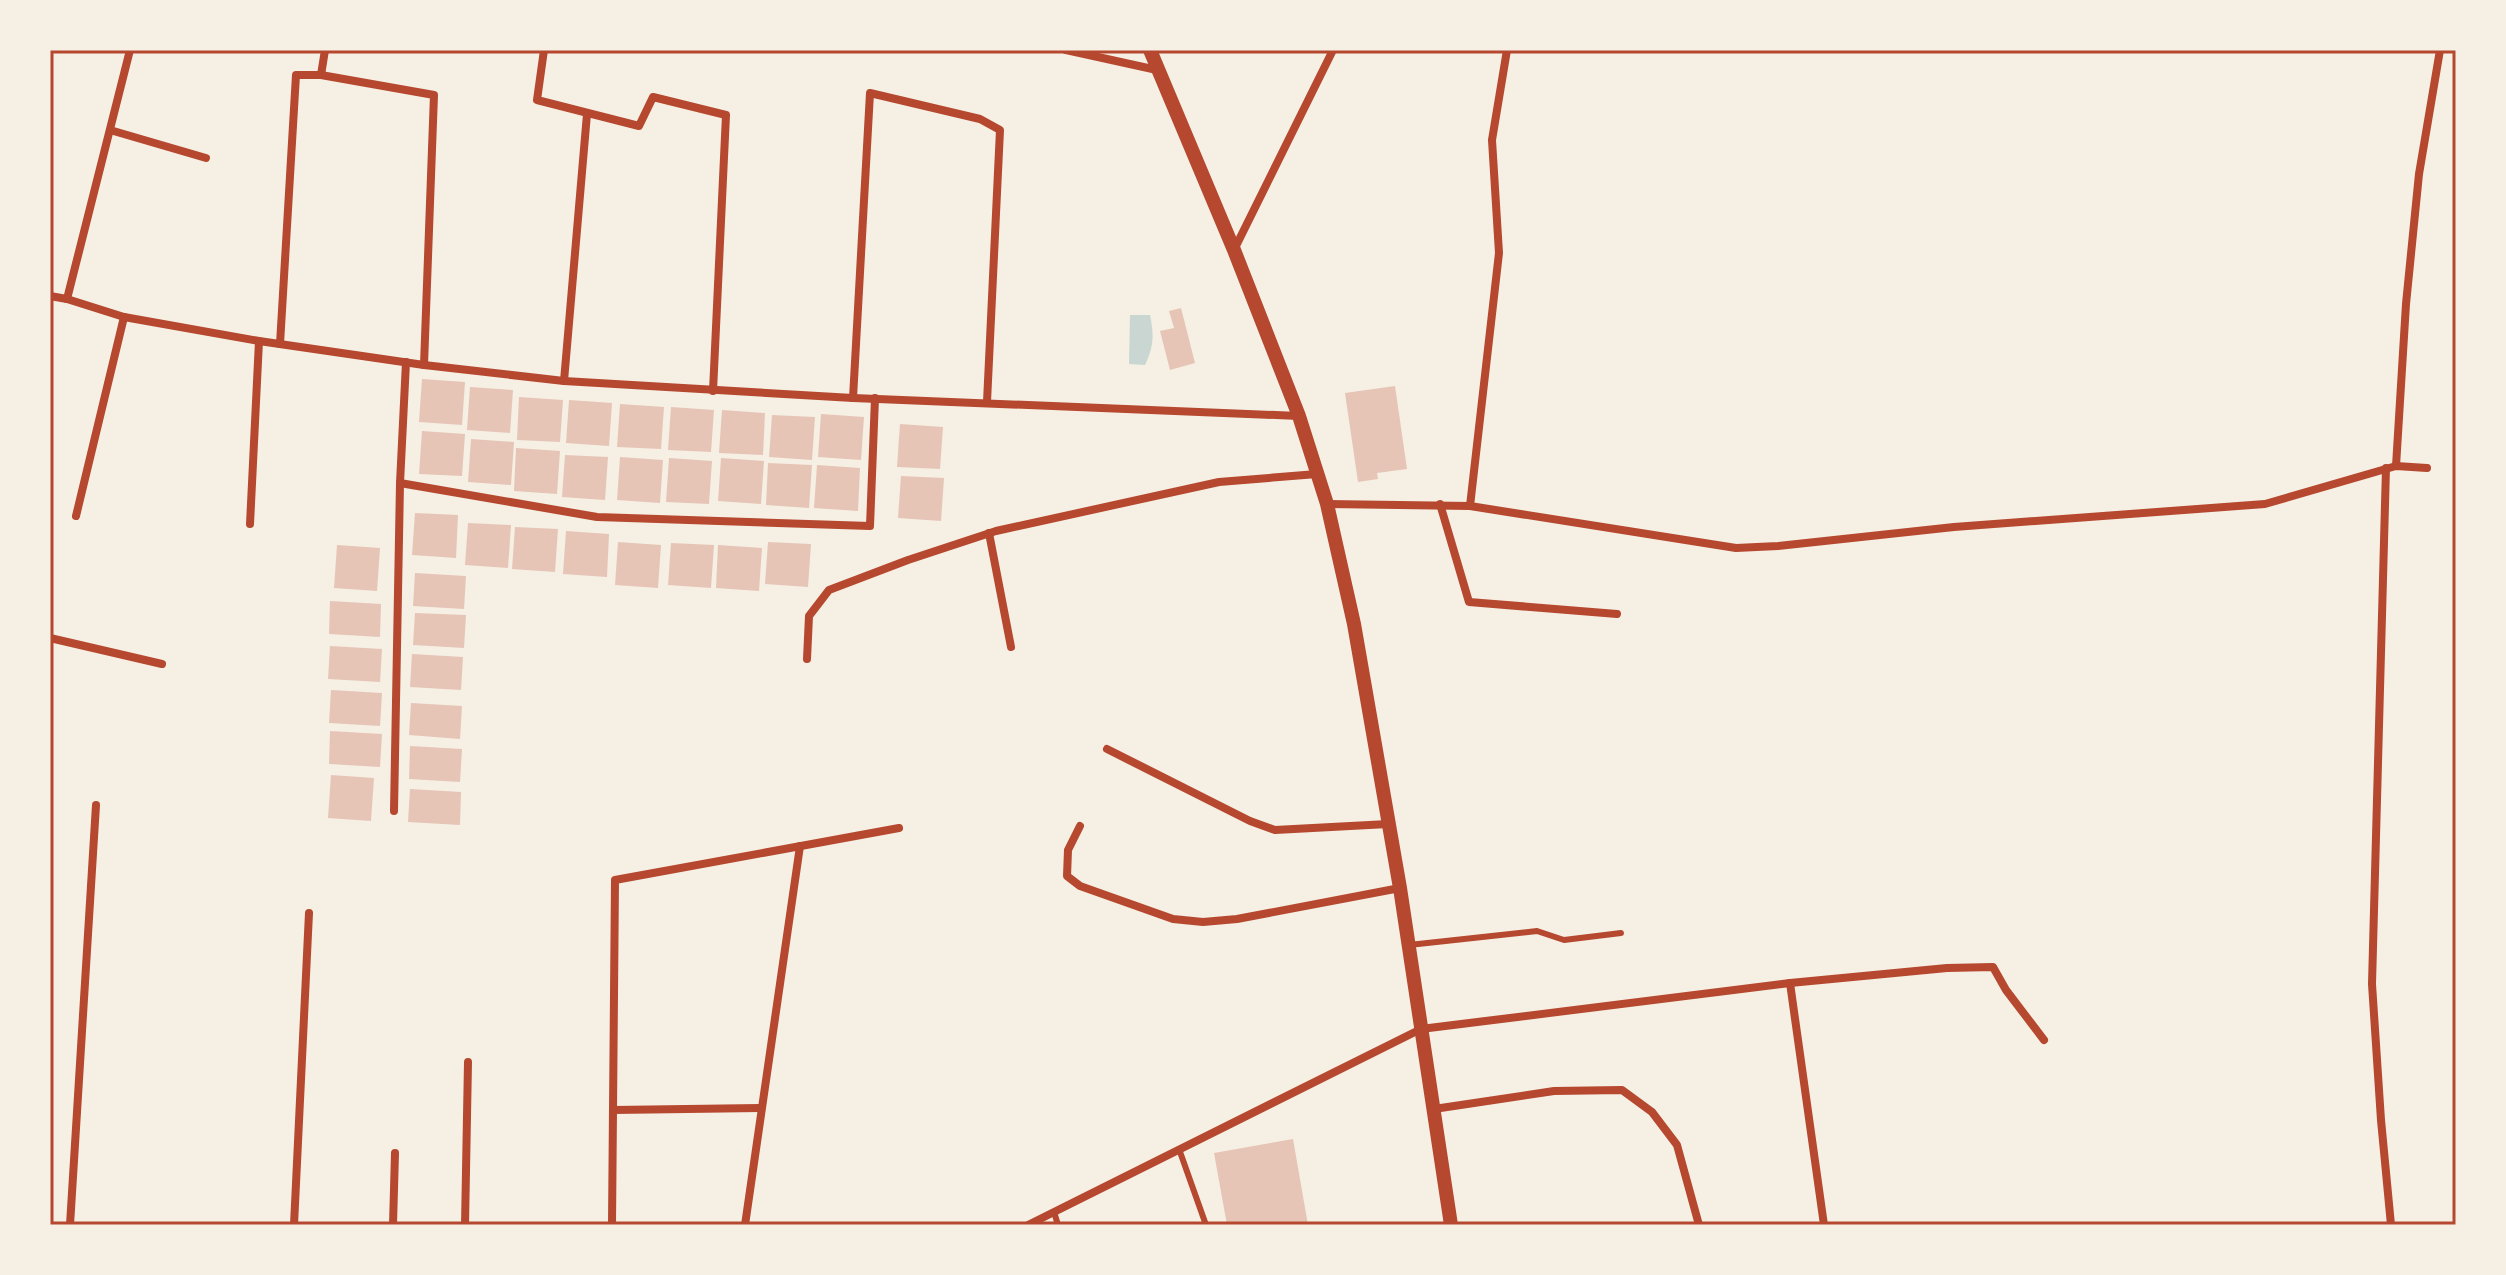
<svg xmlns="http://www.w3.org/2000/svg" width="2506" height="1275" font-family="Raleway,sans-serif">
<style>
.water{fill:#c9d6d2}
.building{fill:#e6c5b7}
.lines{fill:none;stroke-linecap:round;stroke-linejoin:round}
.service{stroke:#b5482f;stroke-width:6}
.minor{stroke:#b5482f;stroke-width:8}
.tertiary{stroke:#b5482f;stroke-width:14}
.neatline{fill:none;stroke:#b5482f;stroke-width:3}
</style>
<rect width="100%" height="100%" fill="#f6efe4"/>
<!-- water -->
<path class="water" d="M1130 315H1150C1154 335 1154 346 1145 365L1129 364Z"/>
<!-- building -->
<g class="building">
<path d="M1181 308 1195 363 1170 370 1160 331 1174 328 1169 311Z"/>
<path d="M422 379 465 382 462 425 419 422Z"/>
<path d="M1395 386 1407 469 1377 473 1378 479 1358 482 1345 393Z"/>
<path d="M470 387 513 390 510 433 467 430Z"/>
<path d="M519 397 563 400 560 442 517 440Z"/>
<path d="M569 400 612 403 609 446 566 443Z"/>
<path d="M620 404 664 407 661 449 617 447Z"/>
<path d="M671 407 714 410 711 452 668 450Z"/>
<path d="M722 410 765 413 763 455 719 453Z"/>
<path d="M821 414 864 417 861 460 818 457Z"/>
<path d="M772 415 815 417 812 460 769 457Z"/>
<path d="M900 424 943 427 940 469 897 467Z"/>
<path d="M422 431 465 434 462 476 419 474Z"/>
<path d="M471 439 514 442 511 485 468 482Z"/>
<path d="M516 448 560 451 557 494 514 491Z"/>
<path d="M565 455 608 457 605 500 562 497Z"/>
<path d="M620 457 663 460 660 503 617 500Z"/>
<path d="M669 458 712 461 709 504 666 502Z"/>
<path d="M721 458 764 461 761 504 718 501Z"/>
<path d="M768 463 812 465 809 508 766 505Z"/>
<path d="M817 465 860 468 858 511 814 508Z"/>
<path d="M901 476 944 478 941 521 898 518Z"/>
<path d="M415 513 458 515 456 558 412 555Z"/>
<path d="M468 523 511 525 508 568 465 565Z"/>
<path d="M515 527 558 529 555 572 512 569Z"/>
<path d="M566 531 609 534 607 577 563 574Z"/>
<path d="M618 542 661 545 658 588 615 585Z"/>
<path d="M768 542 811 544 808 587 765 584Z"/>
<path d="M671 543 714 545 711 588 668 585Z"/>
<path d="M337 545 380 548 377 591 334 588Z"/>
<path d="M718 545 762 548 759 591 716 588Z"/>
<path d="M415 573 466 576 464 609 413 606Z"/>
<path d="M330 601 381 604 380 637 329 634Z"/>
<path d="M415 613 466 615 464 648 413 645Z"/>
<path d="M330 646 382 649 380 682 328 679Z"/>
<path d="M412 654 463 657 461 690 410 687Z"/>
<path d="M331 690 382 693 380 726 329 723Z"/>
<path d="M411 703 462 706 460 739 409 735Z"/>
<path d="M330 731 382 734 380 767 329 764Z"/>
<path d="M410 746 462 749 460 782 409 779Z"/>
<path d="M331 775 374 778 371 821 328 818Z"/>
<path d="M410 789 461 792 460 825 408 822Z"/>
<path d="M1293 1139 1308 1225H1227L1214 1153Z"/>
</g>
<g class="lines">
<!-- service -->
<g class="service">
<path d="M1409 945 1537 931 1564 940 1621 933"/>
<path d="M1179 1149 1206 1225"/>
<path d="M1054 1212 1058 1225"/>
</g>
<!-- minor -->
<g class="minor">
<path d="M544 50 537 100 639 126 653 97 726 115 713 391"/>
<path d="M1066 50 1157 70"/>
<path d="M321 75 325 50"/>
<path d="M110 130 206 158"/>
<path d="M1234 250 1333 50"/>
<path d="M50 296 67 299 124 317 259 341 424 365 564 381 853 398 1299 416"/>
<path d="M67 299 130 50"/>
<path d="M280 344 296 75H321L434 95 424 365"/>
<path d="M564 381 587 114"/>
<path d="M853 398 870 93 980 119 1000 130 987 402"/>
<path d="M2396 466 2406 304 2419 174 2440 50"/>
<path d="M2386 468 2372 984 2381 1120 2391 1225"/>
<path d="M400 483 597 517 870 526 875 398"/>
<path d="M1327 504 1470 506 1736 548 1778 546 1954 527 2265 504 2396 466 2427 468"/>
<path d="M1440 504 1469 602 1617 614"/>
<path d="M1470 506 1499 253 1492 140 1507 50"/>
<path d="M76 516 124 317"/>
<path d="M250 524 259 341"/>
<path d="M989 533 1011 647"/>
<path d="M50 638 162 664"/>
<path d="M807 659 809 616 829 590 908 560 996 531 1219 482 1317 474"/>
<path d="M1107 749 1250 821 1275 830 1388 824"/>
<path d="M394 811 400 483 406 362"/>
<path d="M1080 826 1068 850 1067 876 1080 886 1173 919 1203 922 1237 919 1400 888"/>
<path d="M1790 983 1947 968 1993 967 2006 990 2044 1040"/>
<path d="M1434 1109 1554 1091 1622 1090 1652 1112 1677 1145 1699 1225"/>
<path d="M613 1110 760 1108"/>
<path d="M70 1225 96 805"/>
<path d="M294 1225 309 913"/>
<path d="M393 1225 395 1153"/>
<path d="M465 1225 468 1062"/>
<path d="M612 1225 615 880 899 828"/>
<path d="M745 1225 800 846"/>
<path d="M1028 1225 1421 1029 1790 983 1824 1225"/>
</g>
<!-- tertiary -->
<path class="tertiary" d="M1150 50 1234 250 1299 416 1327 504 1354 624 1400 888 1451 1225"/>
</g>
<!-- border -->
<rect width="2506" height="1275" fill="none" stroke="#f6efe4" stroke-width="104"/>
<rect x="52" y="52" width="2402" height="1171" class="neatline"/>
</svg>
